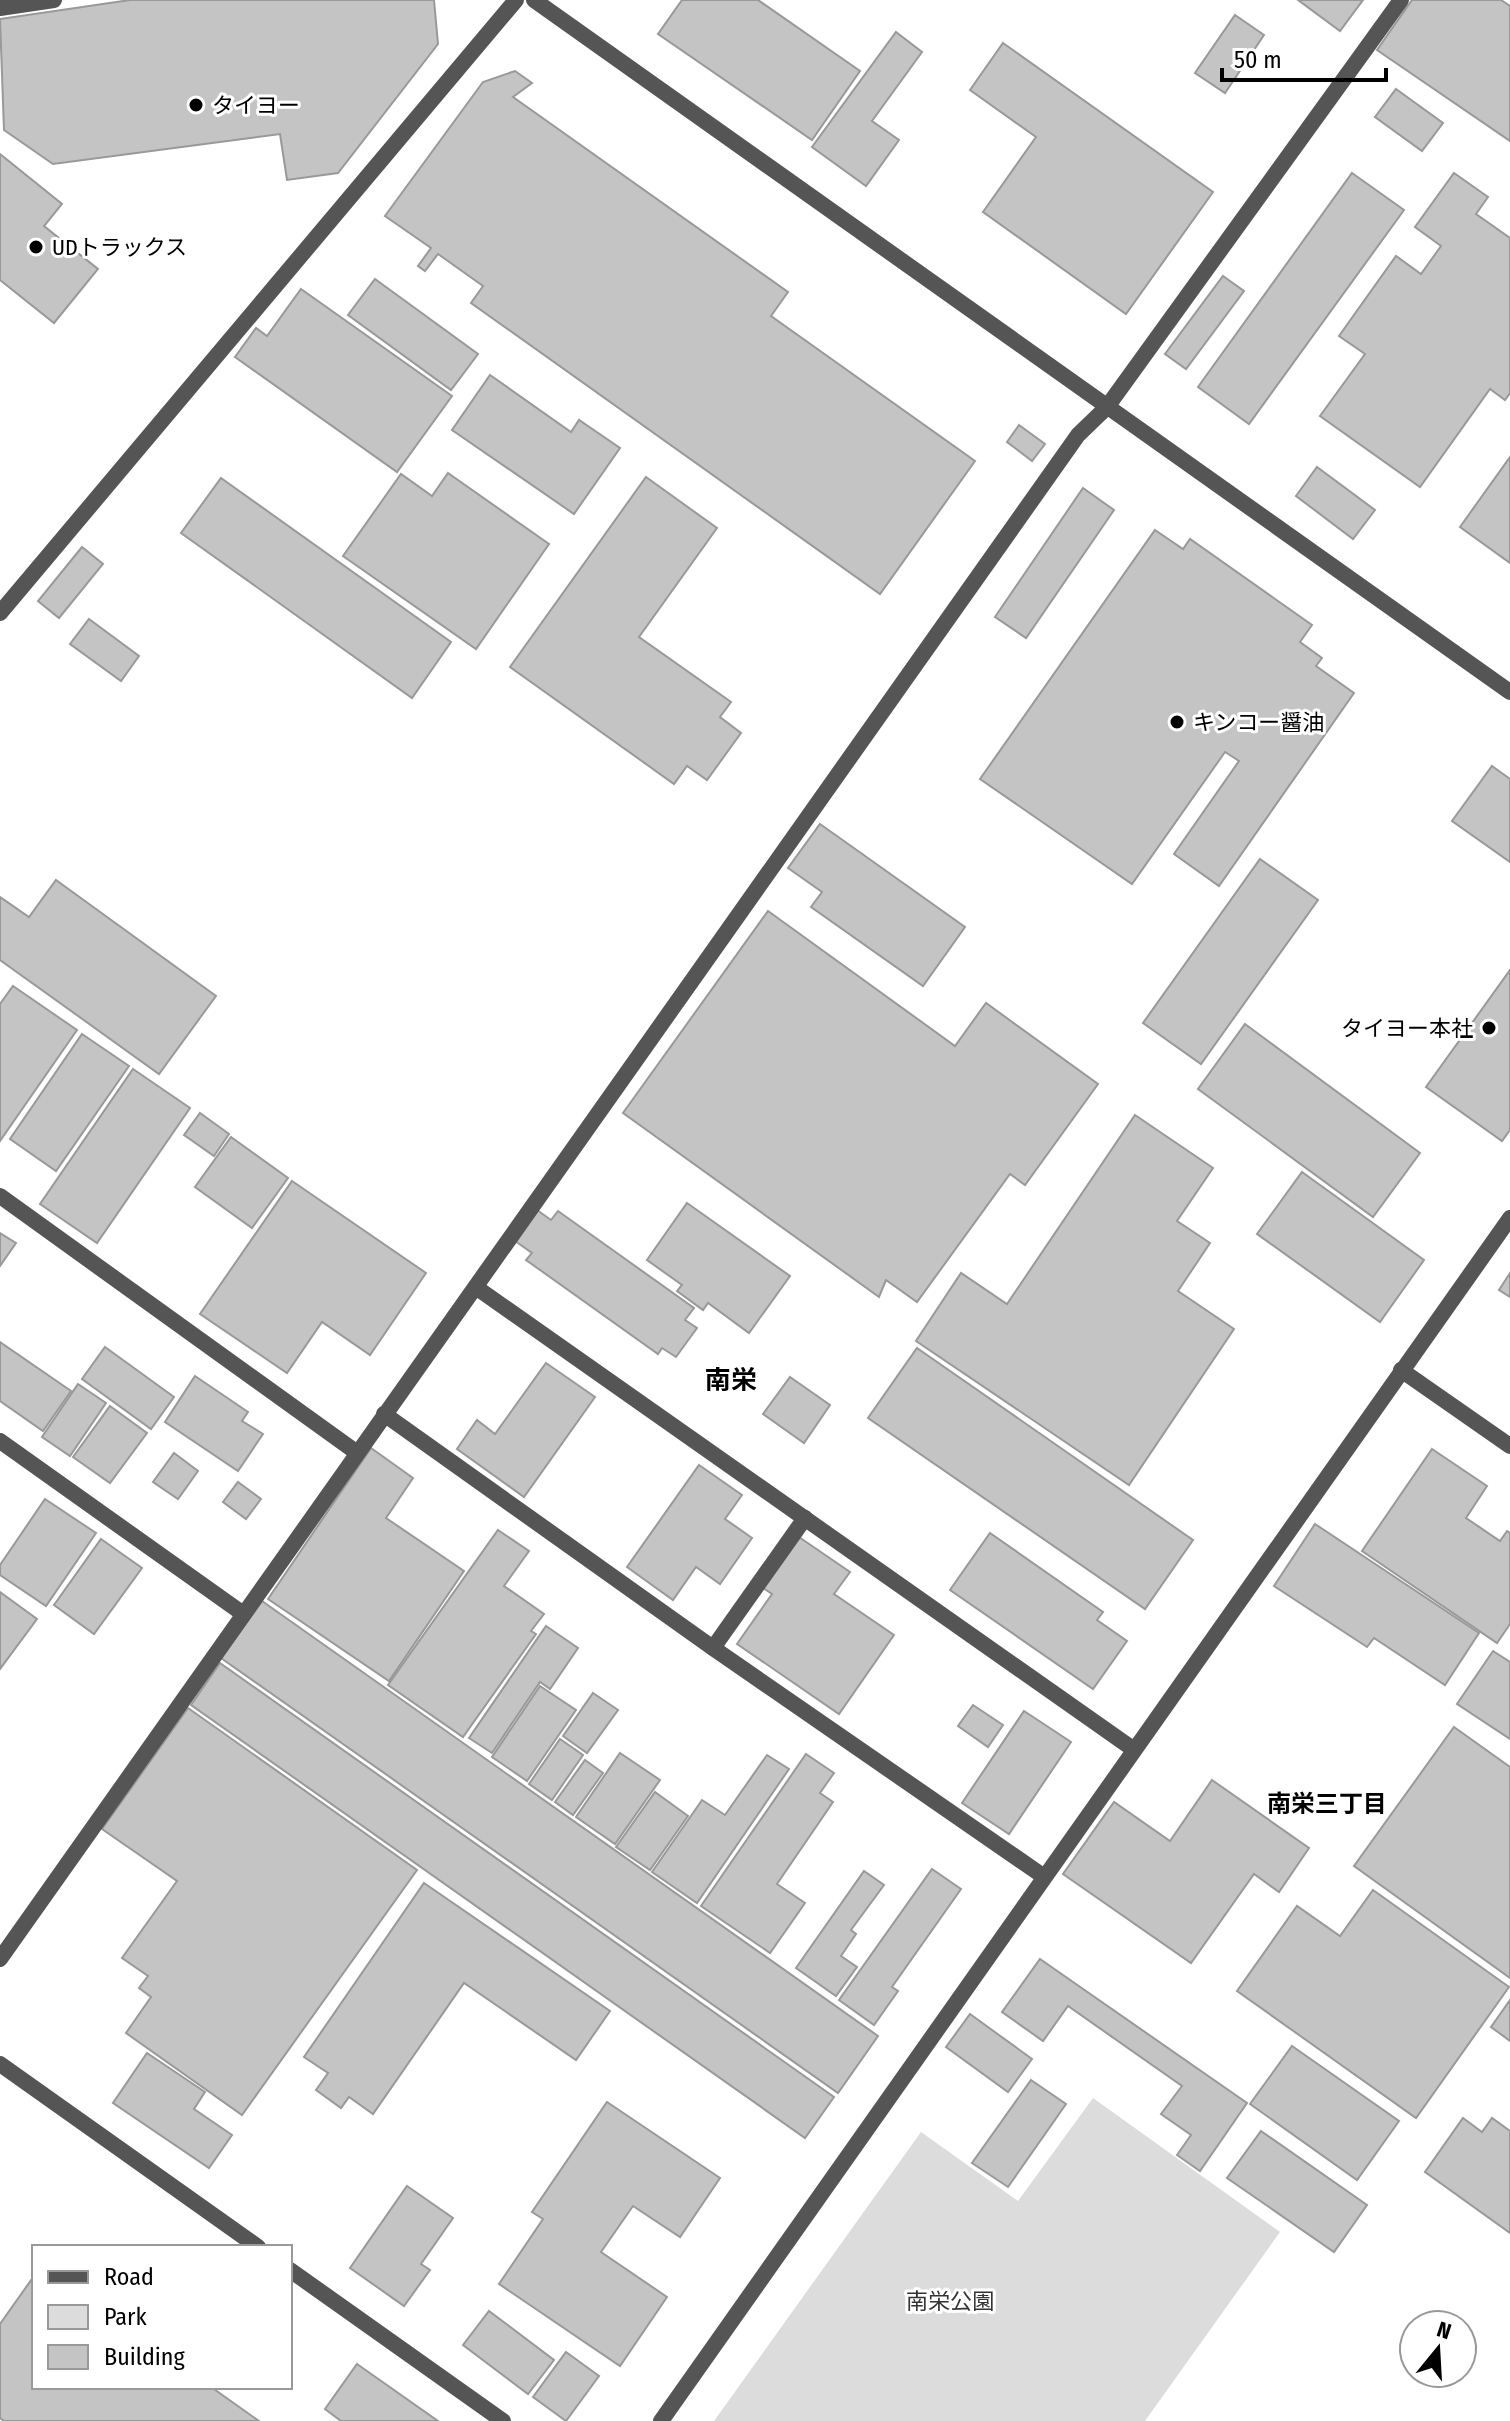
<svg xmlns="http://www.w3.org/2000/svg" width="1510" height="2421" font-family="'Fira Sans Condensed','Noto Sans JP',sans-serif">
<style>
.green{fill:#dcdcdc}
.building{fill:#c4c4c4;stroke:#999;stroke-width:2}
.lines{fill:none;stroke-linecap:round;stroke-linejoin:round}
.minor{stroke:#555;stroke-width:16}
.tertiary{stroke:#555;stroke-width:16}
.poi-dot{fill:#000;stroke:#fff;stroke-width:3}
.labels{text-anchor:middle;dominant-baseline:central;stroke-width:6;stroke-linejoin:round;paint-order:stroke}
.poi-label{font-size:22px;fill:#000;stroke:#fff;text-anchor:start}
.park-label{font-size:22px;fill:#333;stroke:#fff}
.neighbourhood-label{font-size:24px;font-weight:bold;fill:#000;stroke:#fff}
.quarter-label{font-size:26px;font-weight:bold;fill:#000;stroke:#fff}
</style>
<rect width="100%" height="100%" fill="#fff"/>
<!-- green -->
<path class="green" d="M1093 2098 1280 2232 1145 2421H714L921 2132 1018 2201Z"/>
<!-- building -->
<g class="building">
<path d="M130 0H434L438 44 338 173 287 180 280 134 53 164 4 130 0 19Z"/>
<path d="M682 0H758L860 71 812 140 658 34Z"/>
<path d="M1298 0H1363L1340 31Z"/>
<path d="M1412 0H1501L1510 6V141L1377 50Z"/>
<path d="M1235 15 1264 35 1225 93 1195 73Z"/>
<path d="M896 32 922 52 872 121 899 140 866 186 812 147Z"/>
<path d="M1003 43 1213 192 1126 314 983 212 1036 137 970 90Z"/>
<path d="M515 71 532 83 513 97 788 292 771 316 975 461 880 594 471 303 483 286 438 254 425 271 418 266 431 248 385 216 483 82Z"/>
<path d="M1396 89 1443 123 1422 151 1375 117Z"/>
<path d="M0 154 62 204 44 226 98 269 54 323 0 280Z"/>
<path d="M1352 173 1404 210 1249 424 1198 387Z"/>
<path d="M1454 173 1488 197 1476 214 1510 238V393L1505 400 1490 389 1420 487 1320 416 1365 354 1339 336 1396 256 1421 274 1441 246 1415 227Z"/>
<path d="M1223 276 1244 291 1186 369 1165 354Z"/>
<path d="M375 279 478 354 451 390 348 315Z"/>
<path d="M301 289 452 396 397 472 235 357 256 328 267 336Z"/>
<path d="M490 375 571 432 579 420 620 448 574 514 452 430Z"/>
<path d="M1019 425 1045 444 1032 461 1007 442Z"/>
<path d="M1510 457V563L1460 527Z"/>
<path d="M1317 467 1375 510 1353 539 1296 496Z"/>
<path d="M448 473 549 544 476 649 343 556 401 474 432 496Z"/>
<path d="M646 477 717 528 639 637 731 702 720 717 741 733 707 780 687 766 674 784 510 667Z"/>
<path d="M221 478 451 642 412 698 181 533Z"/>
<path d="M1083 488 1114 510 1026 638 995 617Z"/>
<path d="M1155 530 1183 549 1190 539 1312 625 1300 642 1322 658 1316 666 1354 693 1219 886 1174 854 1239 761 1225 752 1132 884 980 779Z"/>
<path d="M82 547 103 564 59 618 38 601Z"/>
<path d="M89 619 139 656 121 681 70 644Z"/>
<path d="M1492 766 1510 779V862L1452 821Z"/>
<path d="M820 824 965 927 923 986 811 907 822 892 788 868Z"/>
<path d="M1260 859 1318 900 1201 1064 1143 1023Z"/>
<path d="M56 880 216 996 159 1074 0 960V897L29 917Z"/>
<path d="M768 911 955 1046 986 1003 1098 1084 1025 1185 1010 1174 917 1302 886 1280 879 1297 623 1113Z"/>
<path d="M1510 970V1130L1502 1141 1426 1087Z"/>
<path d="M13 986 77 1030 0 1141V1004Z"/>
<path d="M1245 1024 1420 1153 1373 1217 1198 1089Z"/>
<path d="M82 1034 129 1066 56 1171 10 1139Z"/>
<path d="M133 1069 190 1108 97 1243 40 1204Z"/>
<path d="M200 1113 229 1134 214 1156 184 1135Z"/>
<path d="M1135 1115 1213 1168 1177 1221 1210 1243 1178 1291 1234 1329 1129 1485 916 1341 961 1273 1007 1304Z"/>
<path d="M231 1137 288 1178 252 1228 195 1187Z"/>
<path d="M1302 1172 1424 1260 1380 1322 1257 1234Z"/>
<path d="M292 1181 426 1273 370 1355 322 1322 287 1373 200 1314Z"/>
<path d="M687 1203 790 1276 749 1333 708 1303 703 1310 677 1291 682 1285 647 1260Z"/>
<path d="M537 1210 551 1220 558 1211 694 1308 685 1320 697 1328 676 1357 662 1348 658 1354 526 1260 532 1253 515 1241Z"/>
<path d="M0 1233 16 1243 0 1266Z"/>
<path d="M1510 1273V1297L1499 1290Z"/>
<path d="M0 1342 71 1391 43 1431 0 1401Z"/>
<path d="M105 1347 174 1397 151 1429 82 1379Z"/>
<path d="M917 1348 1193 1540 1145 1609 868 1418Z"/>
<path d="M546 1363 595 1397 524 1497 457 1449 477 1420 495 1434Z"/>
<path d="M195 1376 248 1412 242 1421 263 1434 238 1471 165 1422Z"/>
<path d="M790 1377 830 1405 804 1443 763 1414Z"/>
<path d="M78 1384 106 1403 70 1456 42 1437Z"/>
<path d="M110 1406 147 1433 110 1483 73 1457Z"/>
<path d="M371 1448 413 1478 386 1518 464 1571 389 1681 268 1599Z"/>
<path d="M1432 1449 1487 1486 1466 1518 1500 1541 1507 1531 1510 1533V1624L1497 1643 1362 1551Z"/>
<path d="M174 1453 198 1471 178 1499 153 1482Z"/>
<path d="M699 1465 742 1495 725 1519 752 1538 720 1584 696 1567 673 1600 627 1567Z"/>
<path d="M238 1482 261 1499 246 1519 223 1502Z"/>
<path d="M45 1499 96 1533 46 1606 0 1575V1565Z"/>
<path d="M1315 1524 1479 1633 1445 1685 1374 1638 1367 1647 1274 1586Z"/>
<path d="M498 1530 529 1551 504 1586 544 1614 531 1631 536 1634 463 1737 388 1685Z"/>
<path d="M990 1533 1103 1612 1097 1620 1127 1641 1093 1689 950 1590Z"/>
<path d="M796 1535 850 1572 834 1594 894 1635 839 1714 737 1644 772 1594 760 1586Z"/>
<path d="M101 1539 142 1568 94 1634 54 1605Z"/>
<path d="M0 1592 37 1619 0 1669Z"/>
<path d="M262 1601 878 2036 838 2093 221 1658Z"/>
<path d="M546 1626 578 1648 550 1689 540 1682 492 1753 469 1738Z"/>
<path d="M1493 1651 1510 1662V1739L1457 1704Z"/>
<path d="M220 1663 834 2097 805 2138 191 1705Z"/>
<path d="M540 1686 576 1710 527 1781 492 1757Z"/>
<path d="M593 1693 618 1710 587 1753 563 1736Z"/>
<path d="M973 1705 1003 1725 988 1747 958 1726Z"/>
<path d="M188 1708 417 1870 242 2115 126 2033 151 1997 139 1988 148 1976 122 1958 177 1881 102 1829Z"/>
<path d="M1024 1711 1071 1742 1009 1834 962 1803Z"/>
<path d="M1454 1727 1510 1767V1978L1354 1866Z"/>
<path d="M560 1739 583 1755 552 1800 529 1784Z"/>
<path d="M620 1753 660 1780 615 1844 576 1817Z"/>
<path d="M806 1754 834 1773 820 1793 833 1802 777 1884 805 1903 770 1953 701 1906Z"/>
<path d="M767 1755 789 1769 697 1903 652 1872 702 1800 725 1815Z"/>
<path d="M585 1760 603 1773 573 1815 555 1802Z"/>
<path d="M1212 1780 1309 1848 1279 1892 1254 1874 1191 1963 1063 1874 1114 1802 1170 1841Z"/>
<path d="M655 1792 688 1816 650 1870 616 1847Z"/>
<path d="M932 1869 961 1889 892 1987 898 1991 874 2025 839 2000Z"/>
<path d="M864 1871 884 1885 851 1930 856 1934 841 1956 857 1967 836 1996 796 1968Z"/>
<path d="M424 1883 610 2011 576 2060 464 1983 373 2114 349 2097 341 2108 316 2090 328 2073 304 2057Z"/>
<path d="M1373 1890 1509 1987 1416 2118 1237 1991 1297 1906 1340 1936Z"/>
<path d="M1040 1959 1247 2103 1200 2171 1177 2155 1191 2135 1161 2114 1182 2086 1068 2006 1043 2041 1002 2012Z"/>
<path d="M1510 2000V2041L1491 2027Z"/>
<path d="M970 2014 1032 2059 1008 2092 946 2047Z"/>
<path d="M1292 2046 1399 2121 1357 2180 1250 2104Z"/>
<path d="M147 2053 205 2092 194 2109 232 2135 209 2168 113 2103Z"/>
<path d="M1031 2080 1066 2104 1008 2187 972 2163Z"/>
<path d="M607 2102 720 2178 680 2237 633 2206 601 2252 667 2297 620 2366 499 2284 543 2219 532 2212Z"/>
<path d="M1463 2118 1482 2132 1492 2118 1510 2131V2233L1425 2172Z"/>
<path d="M1261 2131 1367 2205 1334 2252 1227 2178Z"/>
<path d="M407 2186 453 2218 421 2264 430 2270 404 2306 350 2268Z"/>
<path d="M34 2276V2387H211L259 2421H4L0 2418V2324Z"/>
<path d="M489 2311 554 2360 528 2394 463 2345Z"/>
<path d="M566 2352 599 2376 566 2421 533 2397Z"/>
<path d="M357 2364 438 2421H341L325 2409Z"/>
</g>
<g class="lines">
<!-- minor -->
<g class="minor">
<path d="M0 8 54 0"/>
<path d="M1107 407 1401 0"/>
<path d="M477 1288 1133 1749"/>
<path d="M1401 1370 1510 1446"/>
</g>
<!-- tertiary -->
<g class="tertiary">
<path d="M534 0 1510 692"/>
<path d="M0 613 516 0"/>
<path d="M0 1196 356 1452"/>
<path d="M384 1414 713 1648 1043 1876"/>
<path d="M0 1441 242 1613"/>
<path d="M713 1648 805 1518"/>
<path d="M0 1959 1078 435 1107 407"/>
<path d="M0 2064 258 2247"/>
<path d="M290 2270 503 2421"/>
<path d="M661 2421 1510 1218"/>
</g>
</g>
<!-- markers -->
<g class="poi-dot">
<circle cx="196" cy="105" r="8"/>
<circle cx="36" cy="247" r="8"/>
<circle cx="1177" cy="722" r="8"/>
<circle cx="1489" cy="1028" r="8"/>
</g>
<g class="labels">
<!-- poi labels -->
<g class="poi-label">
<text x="212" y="105">タイヨー</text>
<text x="52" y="247">UDトラックス</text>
<text x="1193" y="722">キンコー醤油</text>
<text x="1473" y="1028" text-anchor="end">タイヨー本社</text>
</g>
<!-- park labels -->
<g class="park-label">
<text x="950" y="2301">南栄公園</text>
</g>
<!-- neighbourhood labels -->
<g class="neighbourhood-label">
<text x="1327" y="1804">南栄三丁目</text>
</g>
<!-- quarter labels -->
<g class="quarter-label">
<text x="731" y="1380">南栄</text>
</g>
</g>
<!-- legend -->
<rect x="32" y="2245" width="260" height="144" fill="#ffffff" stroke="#999999" stroke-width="2"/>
<rect x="48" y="2271" width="40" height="12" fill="#555555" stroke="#999999" stroke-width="2"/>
<text x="104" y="2285" font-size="24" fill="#000000">Road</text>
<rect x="48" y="2305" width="40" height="24" fill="#dcdcdc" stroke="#999999" stroke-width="2"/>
<text x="104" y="2325" font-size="24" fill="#000000">Park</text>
<rect x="48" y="2345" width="40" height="24" fill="#c4c4c4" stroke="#999999" stroke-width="2"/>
<text x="104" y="2365" font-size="24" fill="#000000">Building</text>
<!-- north arrow -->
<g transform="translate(1438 2349) rotate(18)"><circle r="38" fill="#ffffff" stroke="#999999" stroke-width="2"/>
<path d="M0-6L14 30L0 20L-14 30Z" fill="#000000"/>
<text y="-12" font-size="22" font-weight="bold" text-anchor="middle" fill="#000000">N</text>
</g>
<!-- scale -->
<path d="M1222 68v12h164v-12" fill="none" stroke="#000000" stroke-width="4"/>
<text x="1234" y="68" font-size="24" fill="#000000" stroke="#ffffff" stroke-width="6" paint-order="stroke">50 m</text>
</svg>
